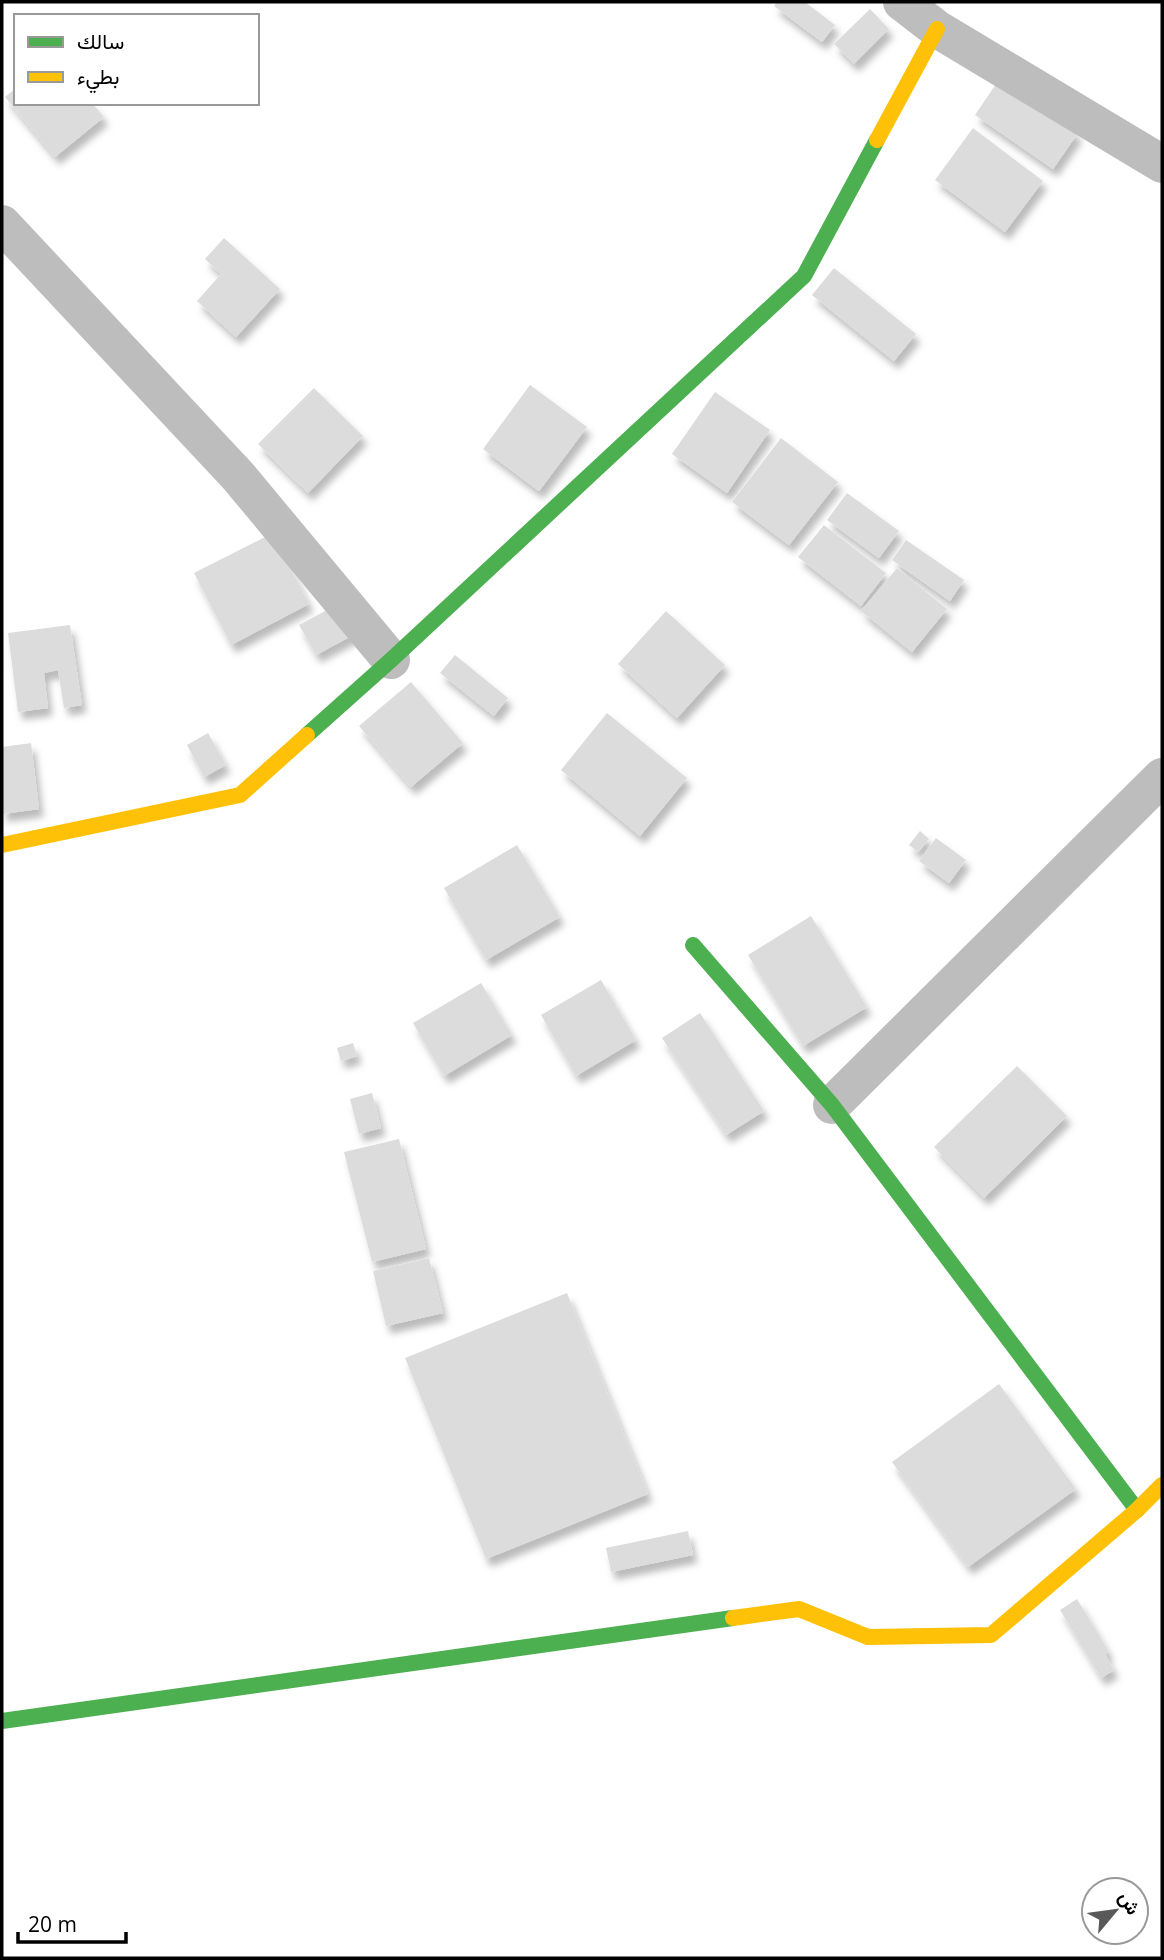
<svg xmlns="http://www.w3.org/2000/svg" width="1164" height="1960" font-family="'Open Sans',Vazirmatn,sans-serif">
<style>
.building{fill:#dcdcdc;filter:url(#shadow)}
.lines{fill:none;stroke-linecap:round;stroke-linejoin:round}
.street{stroke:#bdbdbd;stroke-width:38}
.fast{stroke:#4caf50;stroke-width:16}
.slow{stroke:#ffc107;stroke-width:16}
</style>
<defs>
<filter id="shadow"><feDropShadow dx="4.5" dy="8" stdDeviation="3.5" flood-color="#0004"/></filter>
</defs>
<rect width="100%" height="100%" fill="#fff"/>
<!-- building -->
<g class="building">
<path d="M777 2H805L835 25 822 42 774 6Z"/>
<path d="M870 9 889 29 854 64 834 44Z"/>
<path d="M1000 78 1078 133 1053 169 975 115Z"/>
<path d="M16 88V103H92L104 117 55 157 5 97Z"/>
<path d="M973 128 1043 181 1005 232 935 180Z"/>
<path d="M224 238 280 289 236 337 197 301 221 274 205 259Z"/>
<path d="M834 268 916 334 894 361 812 295Z"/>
<path d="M530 385 587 427 539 491 483 449Z"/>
<path d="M314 388 363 436 308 493 258 444Z"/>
<path d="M715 392 770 430 727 493 672 454Z"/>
<path d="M781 438 838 482 789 545 732 502Z"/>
<path d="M847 493 899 531 879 558 827 520Z"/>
<path d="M824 525 886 573 861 606 798 557Z"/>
<path d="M273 533 309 604 231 645 194 573Z"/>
<path d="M906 540 964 580 950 601 892 560Z"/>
<path d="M897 568 947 609 912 652 861 611Z"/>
<path d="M340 603 357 633 316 655 299 625Z"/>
<path d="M666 611 725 665 677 718 618 664Z"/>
<path d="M70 625 82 705 64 708 58 670 44 673 48 708 18 712 8 633Z"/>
<path d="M455 655 508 698 494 716 440 673Z"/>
<path d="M411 682 463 743 411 787 359 726Z"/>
<path d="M607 713 687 778 640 836 561 770Z"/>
<path d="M208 733 226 765 204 777 187 745Z"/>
<path d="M31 743 39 809 2 814V747Z"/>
<path d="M920 831 929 839 918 852 909 845Z"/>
<path d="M936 838 966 860 949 883 919 861Z"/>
<path d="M517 845 560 917 486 960 444 888Z"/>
<path d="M811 916 867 1007 803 1046 748 955Z"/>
<path d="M601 980 636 1040 576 1076 541 1015Z"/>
<path d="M481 983 512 1035 444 1076 413 1023Z"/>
<path d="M700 1013 764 1111 726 1135 662 1038Z"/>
<path d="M353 1043 357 1056 341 1061 337 1048Z"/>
<path d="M1017 1066 1067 1116 984 1198 934 1147Z"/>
<path d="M372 1093 381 1128 359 1134 350 1099Z"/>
<path d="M399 1139 426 1249 372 1262 344 1152Z"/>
<path d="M429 1258 443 1313 386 1326 373 1271Z"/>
<path d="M567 1293 648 1494 486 1559 405 1358Z"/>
<path d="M999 1384 1076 1489 968 1567 892 1462Z"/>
<path d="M688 1531 693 1555 611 1572 606 1548Z"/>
<path d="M1077 1599 1109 1652 1105 1654 1114 1670 1101 1678 1060 1610Z"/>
</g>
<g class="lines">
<!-- street -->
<g class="street">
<path d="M902 2 937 29 1162 164"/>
<path d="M2 224 238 476 391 660"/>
<path d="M832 1105 1162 777"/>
</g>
<!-- fast -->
<g class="fast">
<path d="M307 735 391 660 804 276 877 140"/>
<path d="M693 945 832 1105 1137 1510"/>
<path d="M2 1721 733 1618"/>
</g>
<!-- slow -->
<g class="slow">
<path d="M877 140 937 29"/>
<path d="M2 845 240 795 307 735"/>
<path d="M733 1618 799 1609 868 1637 991 1635 1137 1510 1162 1485"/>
</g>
</g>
<!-- border -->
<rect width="1164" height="1960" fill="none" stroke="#000000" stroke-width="7"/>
<!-- legend -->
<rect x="14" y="14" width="245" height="91" fill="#ffffff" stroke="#999999" stroke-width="2"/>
<rect x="28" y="37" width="35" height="10" fill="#4caf50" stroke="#999999" stroke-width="2"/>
<text x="77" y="49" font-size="21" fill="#000000">سالك</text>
<rect x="28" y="72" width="35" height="10" fill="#ffc107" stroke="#999999" stroke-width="2"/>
<text x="77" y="84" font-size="21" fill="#000000">بطيء</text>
<!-- north arrow -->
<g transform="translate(1115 1911) rotate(61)"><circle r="33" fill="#ffffff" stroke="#999999" stroke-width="2"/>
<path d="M0-5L12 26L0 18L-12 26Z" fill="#595959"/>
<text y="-10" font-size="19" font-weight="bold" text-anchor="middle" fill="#000000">ش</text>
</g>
<!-- scale -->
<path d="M18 1932v10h108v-10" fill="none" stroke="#000000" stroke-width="3.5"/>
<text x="28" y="1932" font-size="21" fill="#000000" stroke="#ffffff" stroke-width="5" paint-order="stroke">20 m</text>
</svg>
